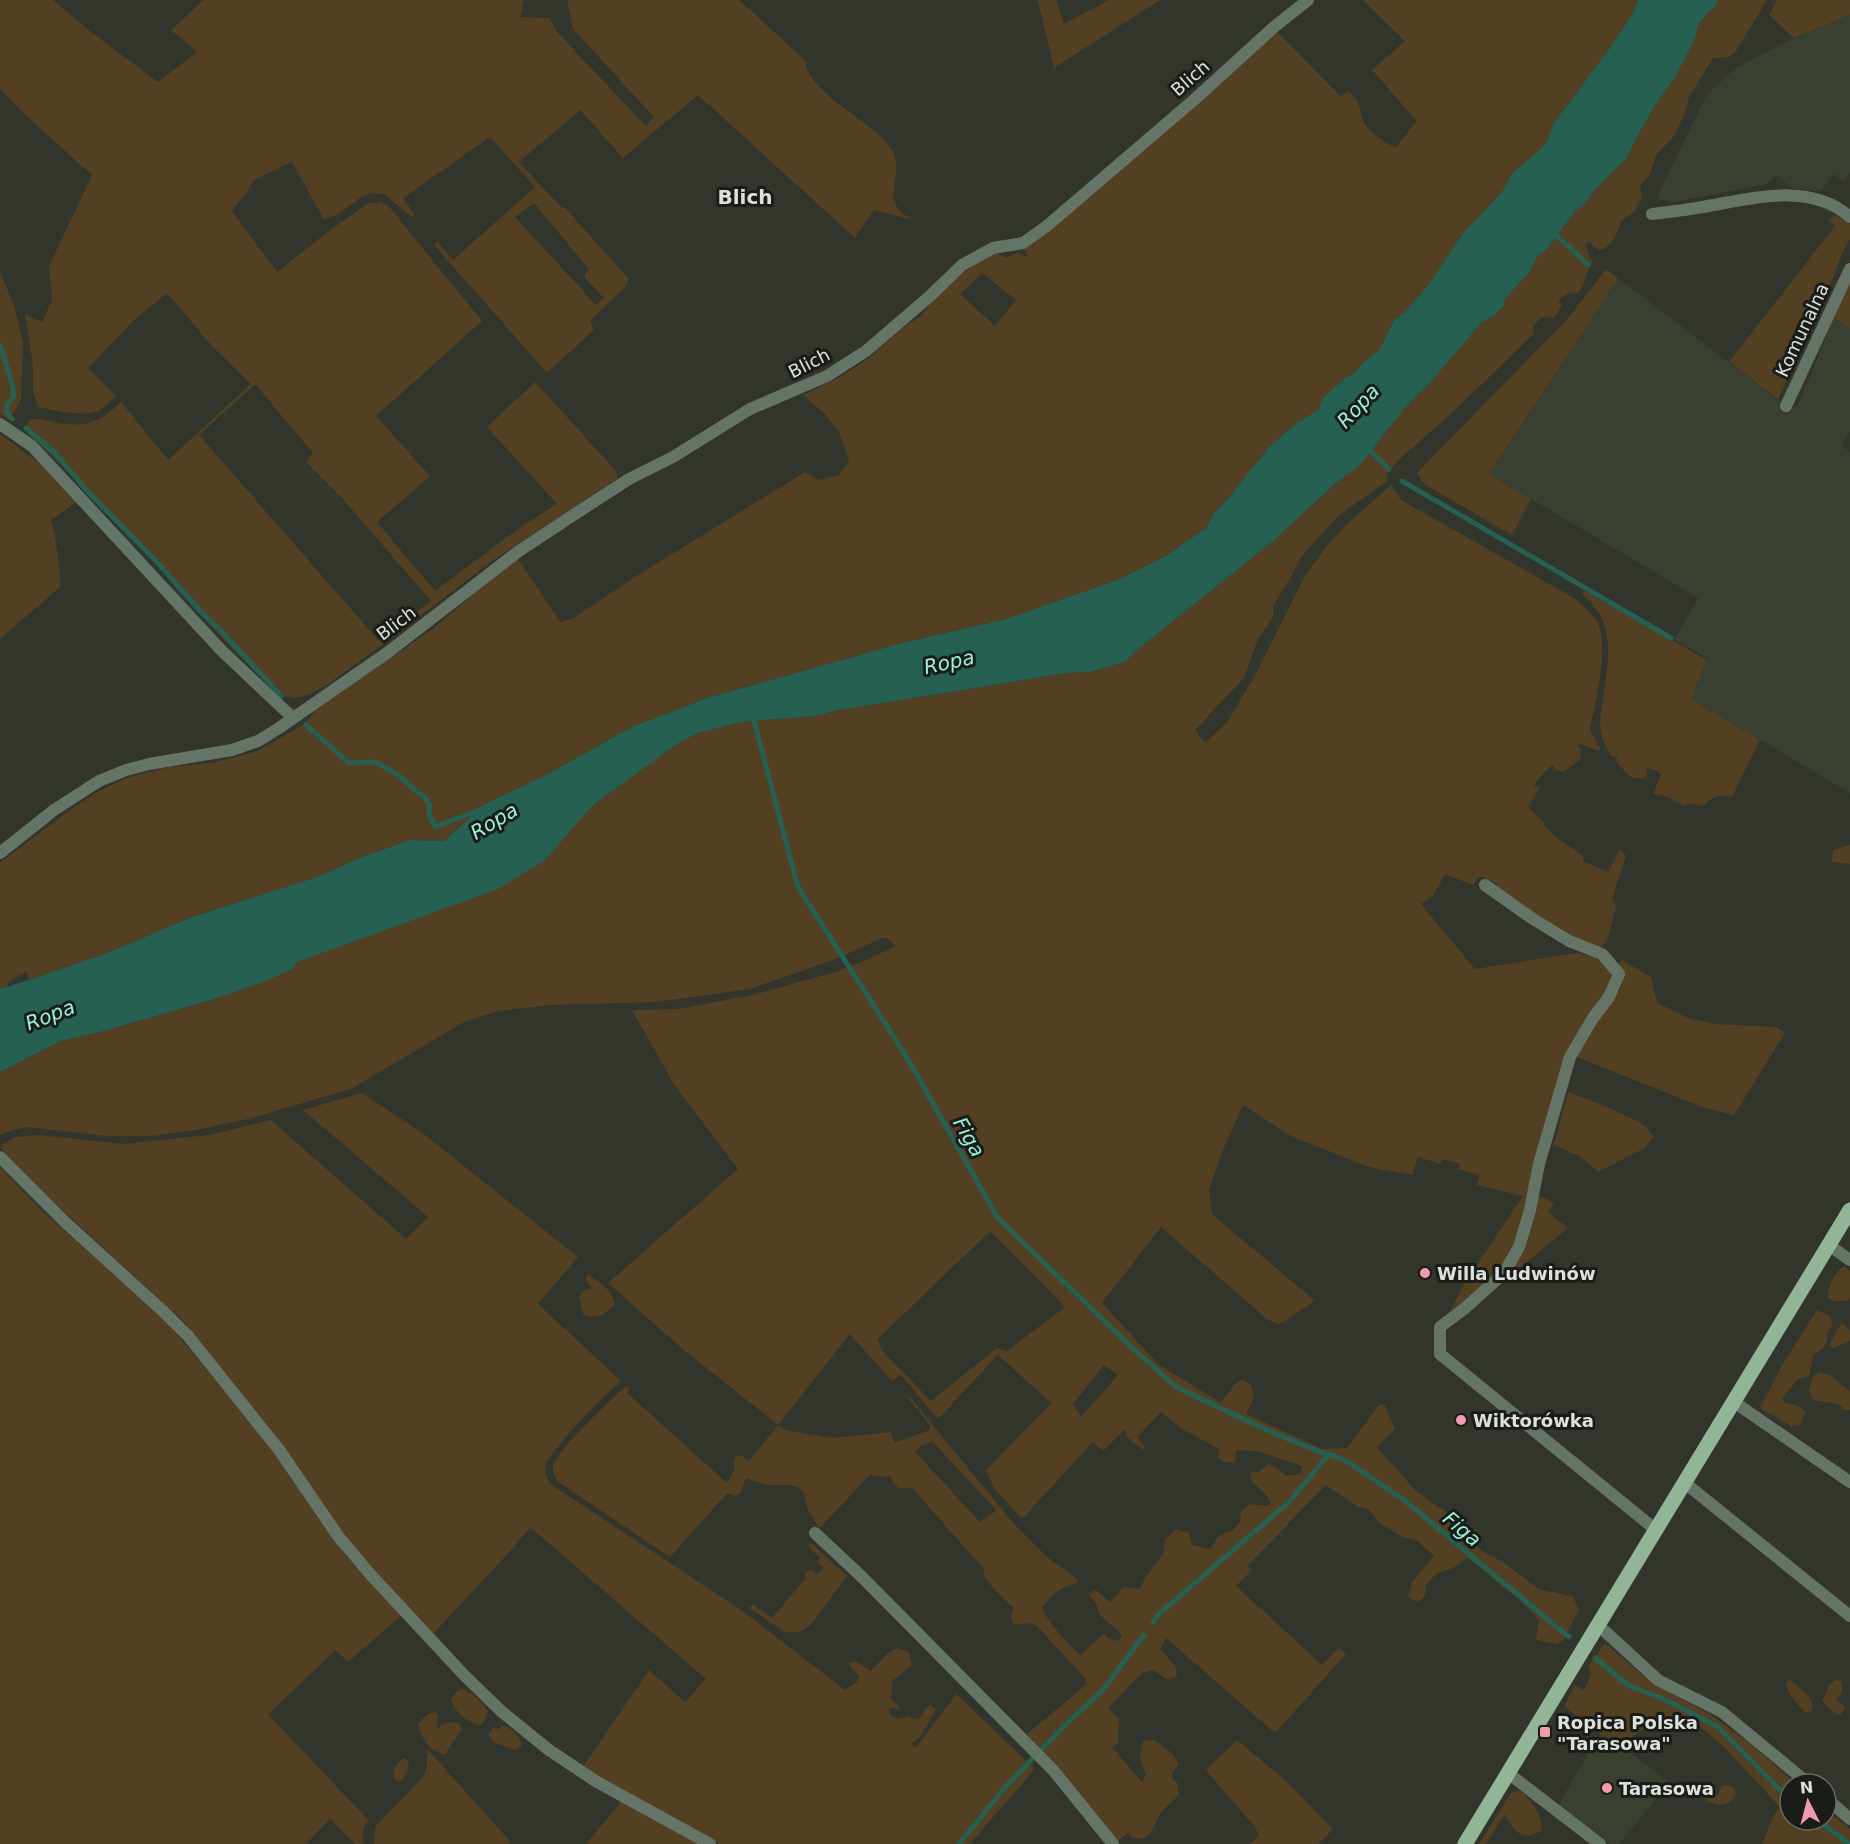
<svg xmlns="http://www.w3.org/2000/svg" width="1850" height="1844" font-family="'DejaVu Sans',sans-serif">
<style>
.built{fill:#3a4031}
.green{fill:#534023;fill-rule:evenodd}
.water{fill:#266052}
.lines{fill:none;stroke-linecap:round;stroke-linejoin:round}
.stream{stroke:#266052;stroke-width:5}
.minor{stroke:#647567;stroke-width:12}
.primary{stroke:#92b598;stroke-width:15}
.poi-dot{fill:#f19ab2;stroke:#1a1c18;stroke-width:2}
.labels{text-anchor:middle;dominant-baseline:central;stroke-width:6;stroke-linejoin:round;paint-order:stroke}
.street-label{font-size:18px;fill:#dee1db;stroke:#1a1c18}
.poi-label{font-size:18px;font-weight:bold;fill:#dee1db;stroke:#1a1c18;text-anchor:start}
.neighbourhood-label{font-size:20px;font-weight:bold;fill:#dee1db;stroke:#1a1c18}
.water-label{font-size:20px;font-style:italic;fill:#97f3da;stroke:#1a1c18}
</style>
<rect width="100%" height="100%" fill="#31352c"/>
<!-- built -->
<g class="built">
<path d="M1850 15V173L1843 182 1834 174 1821 191 1792 188 1776 175 1767 184 1673 202 1656 199 1706 96 1733 70 1784 43Z"/>
<path d="M1618 278 1790 409 1797 407 1835 316 1850 328V431L1841 445 1850 452V793L1691 699 1708 659 1674 639 1698 598 1489 474Z"/>
<path d="M1600 1734 1612 1737 1620 1744H1630L1628 1751 1670 1782 1619 1844H1610L1558 1805Z"/>
</g>
<!-- green -->
<g class="green">
<path d="M0 0H53L91 32 158 82 197 52 171 30 204 0H524L520 17 550 18 556 31 646 126 654 117 573 29 567 0H739L807 62 806 66C817 99 867 117 889 146 910 172 876 198 908 217V219L874 210 855 238 698 95 623 158 580 110 519 162 561 207 565 208 629 279 626 286 590 321 594 330 547 373 434 245 437 241 453 260 535 187 490 137 403 198 415 215 412 217 384 194 372 193 360 198 340 213 324 220 292 162 254 180 246 193 232 211 277 272 330 230 369 203 381 202 390 208 482 321 376 416 430 476 377 522 435 591 522 526 557 504 487 427 535 382 617 472V479L492 561 382 645 328 684 308 695 296 698 283 696 266 682 225 641 166 575 161 565 145 553 84 486 24 430 30 420C42 417 47 421 59 423 86 428 102 421 121 402L168 460 251 384 211 345 167 293 134 320 88 368 116 396C111 400 106 406 101 409 87 419 54 410 38 407L33 391V365L25 314 42 322 52 300 49 266 92 175 23 113 0 89ZM534 203 589 269 584 277 604 298 596 305 515 217ZM255 384 313 453 306 462 342 498 431 601 378 640 199 435Z"/>
<path d="M1038 0H1056L1064 24 1109 0H1160L1054 68Z"/>
<path d="M1363 0H1638L1632 15 1609 49 1553 124 1548 139 1541 149 1513 172 1501 193 1464 232 1429 284 1405 312 1394 320 1380 349 1365 361 1352 375 1345 378 1322 399 1319 409 1293 426 1269 447 1226 501 1214 513 1207 527 1166 556 1120 579 1006 619 902 643 707 698 632 727 546 775 485 804 444 841 410 840 359 858 317 877 192 917 107 953 29 980 26 972 9 981 7 987 0 989V863L66 813 99 791 127 778 169 767 212 763 258 751 304 724 317 709 434 628 490 580 518 559 561 623 563 621 572 619 646 570 805 472 818 480 839 475 849 460 839 432 824 413 803 395 842 376 869 358 900 330 921 316 934 298 953 280 973 265 997 253 1006 258 1018 253 1027 257 1024 246 1275 30 1341 97 1348 91C1364 101 1358 117 1368 128 1375 136 1386 142 1395 148L1417 121 1372 70 1405 41ZM982 273 1016 300 995 326 960 294Z"/>
<path d="M1718 0H1767L1736 51 1729 57 1713 58 1689 97 1684 115 1674 136 1656 155 1650 174 1640 186 1642 197 1634 212 1622 220 1615 237 1605 249 1599 250 1589 242 1585 243 1589 256 1593 262C1584 274 1588 280 1578 293L1567 294 1558 301 1562 306 1554 318 1543 317 1533 325 1534 334 1455 410 1401 458 1387 474V481L1338 516 1301 557 1292 575 1273 606V617L1258 639 1244 678 1195 730 1205 743 1228 721 1253 679 1305 576 1326 547 1346 525 1391 485 1401 500 1574 598C1582 605 1592 613 1597 622 1610 647 1595 703 1590 730L1600 748 1599 751 1580 744 1578 745 1581 750 1580 760 1563 772 1555 770 1553 765 1545 771 1534 785 1539 788 1528 807 1545 823 1543 825 1556 837 1583 856V861L1608 872 1620 849 1626 856 1612 899 1616 906 1607 941 1600 948 1581 944 1502 892C1496 882 1490 878 1478 877L1473 885 1445 874 1433 896 1421 904 1475 969 1577 953 1593 957 1601 962 1609 969 1611 978 1606 993 1573 1041 1515 1246 1502 1267 1448 1316 1463 1286 1523 1196 1477 1185 1479 1175 1459 1169 1460 1164 1443 1159 1441 1164 1418 1157 1412 1175 1369 1167 1291 1136 1243 1105 1222 1152 1209 1190 1212 1214 1315 1301 1281 1323 1277 1324 1267 1319 1161 1227 1102 1303 1159 1365 1220 1402C1230 1394 1231 1385 1242 1379L1251 1385 1254 1397 1246 1414 1322 1449 1347 1448 1379 1405 1384 1404 1395 1429 1377 1447 1416 1491 1450 1515 1459 1534 1487 1554 1503 1562 1540 1590 1558 1593 1573 1597 1579 1610 1563 1640 1557 1644 1536 1640 1539 1620 1522 1602 1468 1558 1451 1569 1437 1573 1426 1585 1425 1595 1418 1602 1408 1597 1412 1582 1434 1556 1416 1540 1402 1537 1378 1522 1369 1509 1358 1507 1326 1485 1247 1566 1252 1570 1236 1586 1322 1665 1339 1648 1346 1654 1275 1733 1166 1638 1160 1649 1175 1666 1177 1676 1168 1680 1153 1670 1142 1673 1108 1708 1119 1719 1118 1743 1112 1747 1142 1782 1146 1775 1140 1758 1143 1741 1154 1740 1172 1753 1179 1765 1172 1773 1173 1781 1177 1782 1179 1795 1161 1812 1151 1833 1142 1839 1131 1837 1128 1833 1115 1843 1029 1740 1027 1734 1087 1684 1085 1678 1036 1625 1027 1623 1013 1625 1011 1617 1014 1607C1006 1603 985 1581 983 1572L985 1570 912 1488H898L889 1476 885 1477 870 1475 819 1529 807 1508 804 1493 799 1488 791 1485H766L746 1478 740 1494 735 1496 727 1493 670 1557 560 1483C556 1479 552 1474 553 1467 554 1452 613 1398 626 1386L630 1389 627 1393 727 1483 735 1468 734 1463 735 1457 741 1455 749 1461 778 1425 684 1350 608 1283 738 1169 675 1086 632 1010 678 1009 753 995 835 972 866 960 896 946 887 938H882L836 959 750 989 656 1002 551 1005 498 1011 464 1022 351 1089 248 1119 195 1130 152 1136H106L28 1127 12 1130 0 1135V1072L61 1041 104 1031 211 1000 291 970 297 962 385 929 570 829 592 806 677 744 698 733 741 722 815 716 840 710 1067 673 1090 672 1125 662 1137 650 1273 541 1336 483 1360 465 1405 408 1432 381 1480 324 1495 315 1504 300 1529 273 1537 257 1547 249 1574 213 1586 202 1597 188 1626 159 1640 131 1659 99 1676 76 1694 41 1699 23 1715 6ZM991 1232 1065 1307 1007 1351 997 1348 931 1401 881 1349 878 1339 987 1234ZM850 1334 892 1381 901 1375 938 1419 998 1355 1051 1403 986 1470 994 1488 1020 1517H1024L1093 1442 1103 1451 1125 1429 1127 1437 1143 1450 1145 1447 1137 1437 1161 1412 1182 1429 1219 1449 1218 1458 1225 1462 1235 1463 1236 1450 1258 1451 1302 1466 1301 1474 1286 1476 1279 1470 1269 1464 1259 1472H1252L1250 1478C1257 1488 1266 1491 1271 1504L1267 1506 1250 1504 1241 1511 1240 1521 1233 1531C1221 1533 1216 1537 1211 1549L1192 1545 1189 1533 1176 1529 1165 1540 1163 1554 1150 1571 1139 1589 1124 1587 1110 1602 1096 1590 1088 1594 1096 1603 1099 1614 1122 1635 1119 1641 1109 1639 1104 1634 1080 1655C1069 1644 1048 1623 1042 1608 1052 1594 1060 1587 1078 1583L1076 1578 1048 1558 1013 1523 910 1397H907L928 1422 930 1430 894 1443 891 1432 832 1438 785 1430 778 1425ZM1104 1365 1118 1375 1081 1417 1073 1404ZM932 1441 996 1510V1511L980 1522 915 1452 921 1446Z"/>
<path d="M1777 0H1850V15L1794 38 1769 15Z"/>
<path d="M1835 215 1850 224V239L1841 255 1835 273 1778 399 1729 362 1835 226 1829 221Z"/>
<path d="M1606 269 1618 278 1489 474 1531 499 1512 535 1424 484 1417 473 1571 315Z"/>
<path d="M0 272 15 308 23 343 21 399 15 411 8 419 0 414Z"/>
<path d="M1850 273V328L1835 317 1825 339 1824 337Z"/>
<path d="M0 434 43 466 78 501 51 520C57 543 60 564 60 587L0 639Z"/>
<path d="M1583 590 1707 660 1691 699 1760 740 1732 797C1721 794 1711 796 1704 806L1692 804 1684 806 1663 795 1653 794 1661 774 1657 771 1646 767 1647 775 1643 779 1631 777 1616 762 1617 757 1610 755C1607 748 1602 740 1601 733 1599 723 1601 711 1603 701 1608 659 1618 624 1582 594Z"/>
<path d="M1850 845V864L1832 862 1833 850Z"/>
<path d="M1622 960 1651 977 1657 1003 1688 1018 1714 1024 1776 1027 1785 1033 1734 1115 1705 1108 1574 1056 1599 1015 1613 1000 1622 985 1621 972 1618 965Z"/>
<path d="M1568 1092C1583 1097 1640 1119 1648 1129 1650 1131 1651 1134 1653 1137L1645 1148 1598 1172 1581 1157 1554 1145Z"/>
<path d="M362 1093 424 1134 578 1257 538 1304 621 1381C608 1391 545 1455 545 1468 544 1475 548 1480 552 1485L744 1612 845 1690 857 1682 859 1676 851 1668 849 1663 856 1661 871 1671 887 1654 897 1648 909 1652 912 1665 892 1681 891 1699 901 1709 890 1708V1715L898 1719 908 1716 913 1719 920 1718 926 1708 931 1705 936 1709 920 1737 911 1744 916 1748 956 1694 1035 1769 970 1844H719L650 1807 583 1767 649 1670 685 1702 706 1679 530 1527 512 1549 432 1635 342 1534 295 1462 183 1321 4 1156 1 1145 16 1137 38 1135 123 1144 209 1135 271 1120 406 1239 428 1217 303 1110Z"/>
<path d="M0 1167 41 1210 162 1316 282 1460 346 1556 402 1615 348 1662 336 1650 268 1714 369 1821 364 1827 362 1841 364 1844H355L330 1819 306 1844H0Z"/>
<path d="M1535 1196 1546 1198 1554 1204 1548 1212 1568 1228 1512 1274 1509 1271Z"/>
<path d="M1844 1266 1850 1271V1298L1847 1301H1833L1828 1297C1828 1286 1835 1272 1844 1266Z"/>
<path d="M588 1274C601 1283 611 1289 615 1304 603 1315 599 1320 583 1314L579 1297 585 1290 592 1289 586 1280Z"/>
<path d="M1817 1310 1831 1317 1832 1327 1827 1333C1829 1345 1822 1349 1813 1355L1809 1376 1797 1380 1782 1399 1786 1403 1799 1406 1805 1412 1800 1425 1791 1426 1760 1408 1781 1367Z"/>
<path d="M1842 1323 1850 1330V1341L1834 1348 1829 1346 1836 1331Z"/>
<path d="M1820 1372 1829 1375 1850 1391V1410H1845L1838 1404 1813 1400 1809 1391 1813 1376Z"/>
<path d="M811 1543 847 1576 810 1626 800 1632H785L749 1608 754 1604 756 1607 772 1618 806 1578 804 1576 810 1569 817 1574 824 1568 817 1562 820 1558 808 1546Z"/>
<path d="M1605 1643 1640 1673 1663 1689 1708 1713 1751 1744 1795 1783 1796 1784H1790V1820H1826V1810L1850 1829V1844H1762L1774 1815 1780 1807 1725 1748 1689 1717 1674 1713 1675 1722 1672 1730 1651 1723 1632 1737 1630 1744H1620L1612 1737 1600 1734 1566 1708 1565 1704 1575 1685 1584 1690 1591 1674 1588 1666Z"/>
<path d="M1789 1679C1799 1688 1816 1697 1812 1711L1805 1713C1798 1704 1788 1695 1786 1684Z"/>
<path d="M1835 1680 1841 1681 1842 1692 1836 1699 1845 1707 1841 1716 1831 1710 1822 1701 1829 1686Z"/>
<path d="M460 1689C471 1690 483 1702 488 1712L484 1721 480 1726C467 1722 455 1713 451 1699L454 1694Z"/>
<path d="M434 1712 438 1714 437 1728 449 1722 459 1723 462 1729 445 1754C429 1751 421 1738 418 1723L428 1714Z"/>
<path d="M502 1726C512 1727 521 1737 522 1746L515 1750 493 1742 488 1734 493 1728 499 1729Z"/>
<path d="M1237 1740 1285 1780 1333 1829 1318 1844H1250L1259 1835 1255 1827 1206 1770Z"/>
<path d="M427 1749 511 1842 509 1844H374L375 1827 423 1777 427 1767Z"/>
<path d="M403 1758 409 1761 408 1769 402 1780 397 1781 394 1778C393 1769 396 1764 403 1758Z"/>
<path d="M1728 1785 1734 1788 1736 1792C1733 1810 1712 1806 1702 1797L1707 1793 1714 1796 1718 1794 1722 1786Z"/>
<path d="M1521 1791C1530 1799 1545 1818 1541 1831 1521 1842 1514 1831 1505 1814L1486 1844H1479L1512 1792Z"/>
<path d="M621 1802 698 1844H586Z"/>
</g>
<!-- water -->
<path class="water" d="M1638 0H1718L1715 6 1699 23 1694 41 1676 76 1659 99 1640 131 1626 159 1597 188 1586 202 1574 213 1547 249 1537 257 1529 273 1504 300V305L1495 315 1480 324 1432 381 1405 408 1360 465 1336 483 1273 541 1137 650 1125 662 1090 672 1067 673 840 710 815 716 741 722 698 733 677 744 592 806 545 860 498 889 297 962 291 970 263 982 211 1000 104 1031 61 1041 0 1072V989L29 980 107 953 192 917 317 877 359 858 410 840 444 841 485 804 546 775 632 727 707 698 902 643 1006 619 1120 579 1166 556 1207 527 1214 513 1226 501 1269 447 1293 426 1319 409 1322 399 1345 378 1352 375 1365 361 1380 349 1394 320 1405 312 1429 284 1464 232 1501 193 1513 172 1541 149 1548 139 1553 124 1609 49 1632 15Z"/>
<g class="lines">
<!-- stream -->
<g class="stream">
<path d="M1552 231 1588 265"/>
<path d="M0 345 12 383 14 396 7 405 6 411 12 419"/>
<path d="M26 428 56 454 88 492 158 563 199 610 224 634 281 696"/>
<path d="M1366 447 1389 469"/>
<path d="M1402 481 1671 638"/>
<path d="M753 717 798 887 906 1056 998 1218 1129 1345 1176 1387 1273 1433 1323 1453"/>
<path d="M306 725 349 763 374 762 383 766 399 776 427 800 430 806 429 814 435 827 482 809"/>
<path d="M1153 1622 1159 1614 1289 1502 1329 1454 1348 1462 1404 1500 1569 1637"/>
<path d="M1595 1658 1628 1685 1668 1701 1718 1727 1776 1786 1790 1798"/>
<path d="M1818 1820 1849 1844"/>
<path d="M959 1844 1007 1785 1068 1722 1103 1690 1144 1635"/>
</g>
<!-- minor -->
<g class="minor">
<path d="M1652 214C1669 212 1686 210 1703 207 1750 199 1810 181 1850 217"/>
<path d="M1786 406 1850 269"/>
<path d="M0 424 32 446 222 651 293 718"/>
<path d="M0 853 54 810 99 781 126 770 149 764 232 750 258 741 279 728 387 653 519 551 578 512 629 479 673 457 750 409 827 376 866 351 930 296 962 265 993 248 1023 243 1048 225 1195 99 1274 27 1308 0"/>
<path d="M1485 885 1533 919 1569 941 1602 954 1619 974 1609 997 1593 1018 1570 1057 1539 1164 1530 1210 1519 1247 1504 1273 1464 1309 1440 1327V1354L1656 1530"/>
<path d="M0 1157 65 1222 164 1312 188 1336 280 1451 338 1536 370 1574 464 1675 501 1711 549 1750 597 1782 710 1844"/>
<path d="M1829 1245 1850 1260"/>
<path d="M1734 1402 1850 1482"/>
<path d="M1685 1483 1850 1616"/>
<path d="M815 1533 862 1577 1053 1770 1113 1844"/>
<path d="M1598 1625 1658 1680 1722 1712 1809 1784"/>
<path d="M1508 1773 1600 1844"/>
<path d="M1826 1798 1850 1819"/>
</g>
<!-- primary -->
<path class="primary" d="M1465 1844 1850 1210"/>
</g>
<!-- markers -->
<g class="poi-dot">
<circle cx="1425" cy="1273" r="6"/>
<circle cx="1461" cy="1420" r="6"/>
<rect x="1539" y="1726" width="12" height="12" rx="3"/>
<circle cx="1607" cy="1788" r="6"/>
</g>
<g class="labels">
<!-- street labels -->
<g class="street-label">
<text transform="translate(1190 78) rotate(-41)">Blich</text>
<text transform="translate(1802 330) rotate(-65)">Komunalna</text>
<text transform="translate(809 363) rotate(-27)">Blich</text>
<text transform="translate(396 623) rotate(-37)">Blich</text>
</g>
<!-- poi labels -->
<g class="poi-label">
<text x="1437" y="1273">Willa Ludwinów</text>
<text x="1473" y="1420">Wiktorówka</text>
<text x="1557" y="1722">Ropica Polska<tspan x="1557" dy="21">"Tarasowa"</tspan></text>
<text x="1619" y="1788">Tarasowa</text>
</g>
<!-- neighbourhood labels -->
<g class="neighbourhood-label">
<text x="745" y="197">Blich</text>
</g>
<!-- water labels -->
<g class="water-label">
<text transform="translate(1358 406) rotate(-47)">Ropa</text>
<text transform="translate(949 662) rotate(-12)">Ropa</text>
<text transform="translate(494 821) rotate(-31)">Ropa</text>
<text transform="translate(50 1015) rotate(-21)">Ropa</text>
<text transform="translate(969 1137) rotate(60)">Figa</text>
<text transform="translate(1462 1529) rotate(40)">Figa</text>
</g>
</g>
<!-- north arrow -->
<g transform="translate(1808 1802) rotate(354)"><circle r="28" fill="#1a1c18" stroke="#686b66" stroke-width="1.5"/>
<path d="M0-4.5L10 22L0 15L-10 22Z" fill="#f19ab2"/>
<text y="-9" font-size="16" font-weight="bold" text-anchor="middle" fill="#dee1db">N</text>
</g>
</svg>
